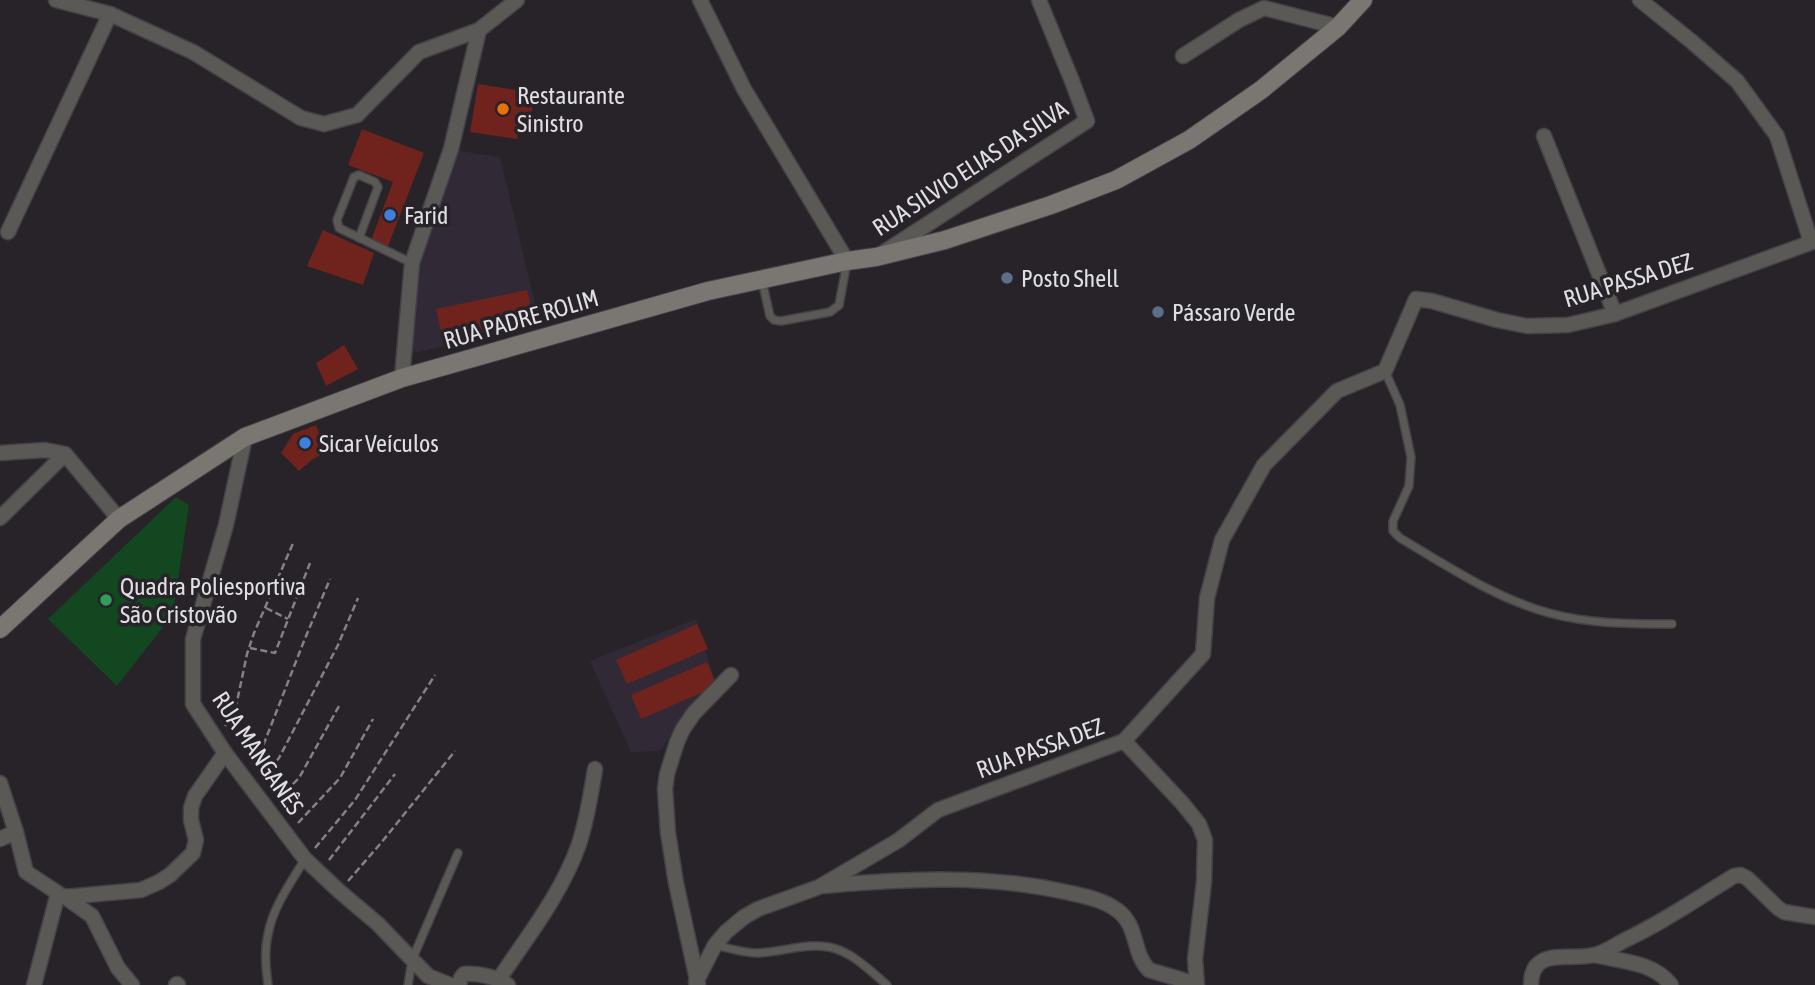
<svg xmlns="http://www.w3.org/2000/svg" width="1815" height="985" font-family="'Asap Condensed',sans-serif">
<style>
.built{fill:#312a36}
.green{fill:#12471f}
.building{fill:#70221c}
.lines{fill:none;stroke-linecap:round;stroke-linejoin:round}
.lane-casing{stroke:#454147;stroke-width:10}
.street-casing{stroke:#454147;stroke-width:17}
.secondary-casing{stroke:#454147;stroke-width:20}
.path{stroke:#848186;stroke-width:2.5;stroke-dasharray:7 3.5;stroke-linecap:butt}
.lane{stroke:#5b5956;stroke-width:7}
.street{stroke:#5b5956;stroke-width:14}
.secondary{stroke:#7a7672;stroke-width:18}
.food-dot{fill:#e8710a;stroke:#272329;stroke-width:2.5}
.shop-dot{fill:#3f7fe0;stroke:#272329;stroke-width:2.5}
.service-dot{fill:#5c6f8a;stroke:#272329;stroke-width:2.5}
.leisure-dot{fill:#2e9e5b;stroke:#272329;stroke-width:2.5}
.labels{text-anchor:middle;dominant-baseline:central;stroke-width:7;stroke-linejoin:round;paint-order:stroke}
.poi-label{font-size:24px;fill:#e1dfe3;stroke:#272329;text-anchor:start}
.street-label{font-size:24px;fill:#e1dfe3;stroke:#272329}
</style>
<rect width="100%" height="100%" fill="#272329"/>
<!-- built -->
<g class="built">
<path d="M447 149 500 157 540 324 418 352 408 351 402 338Z"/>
<path d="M696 619 717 689 677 726 660 751 631 752 590 661Z"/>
</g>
<!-- green -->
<path class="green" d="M176 497 189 505 173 614 117 686 48 619Z"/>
<!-- building -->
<g class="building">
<path d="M478 84 535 93 529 126 519 124 517 139 470 132Z"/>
<path d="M362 129 424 153 387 249 370 243 393 182 348 165Z"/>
<path d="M323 230 374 253 363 285 307 266Z"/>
<path d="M527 290 534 320 443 340 436 309Z"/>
<path d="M344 345 358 369 326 386 316 363Z"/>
<path d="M316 425 326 452 313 459 299 471 281 453 293 434Z"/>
<path d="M697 624 708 649 627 684 616 660Z"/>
<path d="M707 662 717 686 641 719 631 695Z"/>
</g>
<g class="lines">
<!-- lane casing -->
<g class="lane-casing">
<g id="lane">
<path d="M359 238 378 187 375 182 359 175 354 177 337 220 339 228 412 263"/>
<path d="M762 281 770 316 774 320 781 321 830 312 839 305 847 262"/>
<path d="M1385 371 1400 405 1411 457 1409 486 1393 521V531L1400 538C1447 566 1495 598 1549 613 1589 624 1631 624 1672 624"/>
<path d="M716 945C730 949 744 953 758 953 784 952 814 940 839 950 857 957 873 973 887 985"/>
<path d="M268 985C266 969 264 951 268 934 273 907 291 882 305 859"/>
<path d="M408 985 412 960 458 853"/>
</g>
</g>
<!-- street casing -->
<g class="street-casing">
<g id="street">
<path d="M56 0 110 14 193 52 301 118 324 124 357 115 419 52 479 30 517 0"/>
<path d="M700 0 744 89 847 261"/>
<path d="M1640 0 1691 41 1737 81 1777 136 1811 242"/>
<path d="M1183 56 1239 20 1264 8 1338 27"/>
<path d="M1544 136 1615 314"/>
<path d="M8 232 110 14"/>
<path d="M883 253 1087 121 1072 81 1039 0"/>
<path d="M402 378 412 263 451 149 479 30"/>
<path d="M245 437 226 525 193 639V704L225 753 305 859 339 891 378 924 428 976 450 985"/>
<path d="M0 453 45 450 65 454 119 519"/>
<path d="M0 518 65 454"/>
<path d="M1124 741 1183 804 1199 824 1205 840 1204 882 1195 959 1197 985"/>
<path d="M0 783 16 832 26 872 58 893 34 985"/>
<path d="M0 839 16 832"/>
<path d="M824 886C905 879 986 874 1066 892 1083 896 1102 899 1117 910 1139 926 1132 953 1149 970L1196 984"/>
<path d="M64 896 92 916 118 968 132 985"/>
<path d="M65 897 141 890 159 882 170 875 193 853 196 840 191 820V808L195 796 225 753"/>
<path d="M1594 955C1620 961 1654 962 1671 985"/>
<path d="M499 979C528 936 562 893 579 844 587 820 591 794 595 769"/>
<path d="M696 982 715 945 726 932 744 917 758 909 819 887 899 840 938 810 1124 741 1203 654 1207 598 1222 540 1264 465 1337 391 1385 371 1416 299 1432 301 1497 320 1527 326 1568 325 1615 314 1815 241"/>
<path d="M698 984 676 883 668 833 665 789 667 774 677 742 683 729 694 713 731 675"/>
<path d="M176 985 177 984 178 985"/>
<path d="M459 985 461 978 464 974C479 973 496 977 508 985"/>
<path d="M1531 985C1531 946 1569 961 1594 955 1604 953 1614 946 1623 941 1662 923 1698 898 1734 876L1741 875 1747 878 1778 908 1784 912 1815 917"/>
</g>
</g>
<!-- secondary casing -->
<g class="secondary-casing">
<path id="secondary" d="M0 629 119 519 245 437 402 378 708 291 847 261 876 257 945 240 1051 205 1116 180 1189 140 1261 90 1338 27 1363 0"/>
</g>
<!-- path -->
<g class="path">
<path d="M266 608 288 619"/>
<path d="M250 648 275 653 310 563"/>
<path d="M225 726 234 716 247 654 254 633 294 541"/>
<path d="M251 762 263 746 304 641 330 579"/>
<path d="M263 777 279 758 338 645 358 598"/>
<path d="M278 799 299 778 339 706"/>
<path d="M298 823 340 778 373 719"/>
<path d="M315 848 355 800 435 675"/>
<path d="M329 860 395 774"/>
<path d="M348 881 381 843 455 751"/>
</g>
<!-- lane -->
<use href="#lane" class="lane"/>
<!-- street -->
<use href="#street" class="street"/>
<!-- secondary -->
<use href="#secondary" class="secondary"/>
</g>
<!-- markers -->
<circle class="food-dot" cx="503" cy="109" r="7"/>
<g class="shop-dot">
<circle cx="390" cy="215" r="7"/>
<circle cx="305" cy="443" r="7"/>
</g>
<g class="service-dot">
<circle cx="1007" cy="278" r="7"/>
<circle cx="1158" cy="312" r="7"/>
</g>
<circle class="leisure-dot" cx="106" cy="600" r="7"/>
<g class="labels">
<!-- poi labels -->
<g class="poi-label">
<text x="517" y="95">Restaurante<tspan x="517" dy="28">Sinistro</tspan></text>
<text x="404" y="215">Farid</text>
<text x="1021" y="278">Posto Shell</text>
<text x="1172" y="312">Pássaro Verde</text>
<text x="319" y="443">Sicar Veículos</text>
<text x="120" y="586">Quadra Poliesportiva<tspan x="120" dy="28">São Cristovão</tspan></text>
</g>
<!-- street labels -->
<g class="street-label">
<text transform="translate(970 168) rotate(-33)">RUA SILVIO ELIAS DA SILVA</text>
<text transform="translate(1628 280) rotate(-17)">RUA PASSA DEZ</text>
<text transform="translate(521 319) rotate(-16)">RUA PADRE ROLIM</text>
<text transform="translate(1040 748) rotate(-20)">RUA PASSA DEZ</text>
<text transform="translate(258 753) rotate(56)">RUA MANGANÊS</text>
</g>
</g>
</svg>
